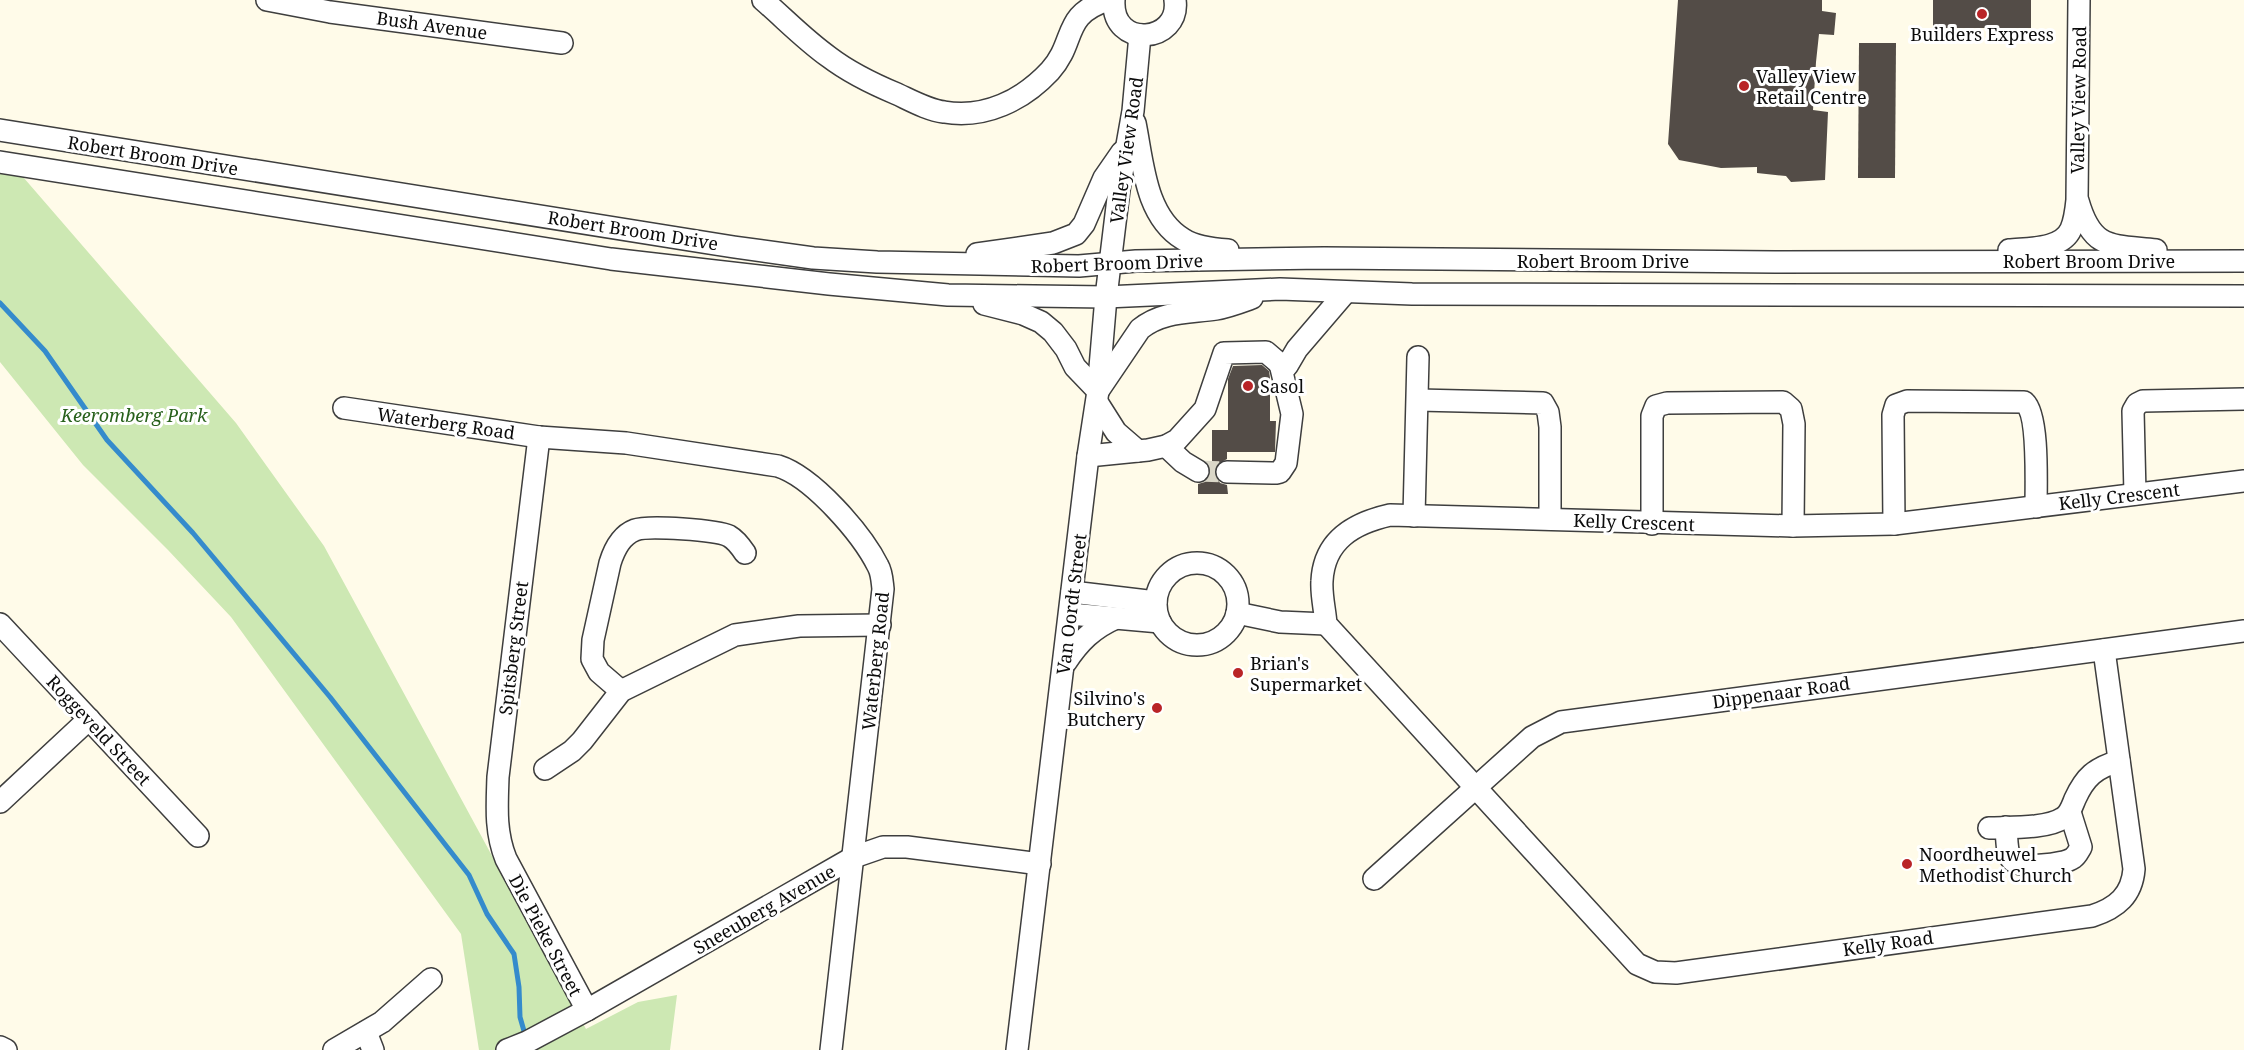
<svg xmlns="http://www.w3.org/2000/svg" width="2244" height="1050" font-family="'Noto Serif',serif">
<style>
.green{fill:#cde8b3}
.lines{fill:none;stroke-linecap:round;stroke-linejoin:round}
.stream{stroke:#358bcc;stroke-width:5}
.building{fill:#534c47}
.minor-tunnel{stroke:#dad7c8;stroke-width:21;stroke-dasharray:21 10;stroke-linecap:butt}
.minor-casing{stroke:#3e3e3e;stroke-width:24}
.minor{stroke:#fff;stroke-width:21}
.poi-dot{fill:#b92427;stroke:#fff;stroke-width:2}
.labels{text-anchor:middle;dominant-baseline:central;stroke-width:6;stroke-linejoin:round;paint-order:stroke}
.street-label{font-size:18px;fill:#0b0b0b;stroke:#fff}
.poi-label{font-size:18px;fill:#0b0b0b;stroke:#fff;text-anchor:start}
.park-label{font-size:18px;font-style:italic;fill:#28611c;stroke:#fff}
</style>
<rect width="100%" height="100%" fill="#fffbe9"/>
<!-- green -->
<path class="green" d="M0 168 17 170 236 423 324 546 586 1029 638 1002 677 995 670 1050H479L461 934 231 617 168 550 83 465 0 362Z"/>
<g class="lines">
<!-- stream -->
<path class="stream" d="M0 303 45 351 107 440 193 533 330 697 469 875 487 914 514 954 519 987 520 1017 526 1038"/>
</g>
<!-- building -->
<g class="building">
<path d="M1678 0H1822V11L1836 13 1834 35 1819 34 1816 62 1813 110 1828 112 1825 180 1791 182 1786 176 1757 173V167L1721 168 1679 160 1668 144Z"/>
<rect x="1933" y="0" width="98" height="28"/>
<path d="M1859 43H1896L1895 178H1858Z"/>
<path d="M1262 365 1269 371 1270 378V421H1276L1275 452H1227V459L1216 465 1214 472 1220 483 1227 485 1228 494H1198V484L1205 482 1211 472 1209 464H1212V430H1228V379L1233 366Z"/>
</g>
<g class="lines">
<!-- minor-tunnel -->
<path class="minor-tunnel" d="M1198 471 1227 472"/>
<!-- minor casing -->
<g class="minor-casing">
<g id="minor">
<path d="M267 0 330 12 562 43"/>
<path d="M763 0C785 19 805 40 829 57 850 73 873 84 897 94 912 101 928 110 944 112 985 119 1023 100 1050 71 1077 41 1061 15 1108 0"/>
<path d="M1114 0C1111 50 1181 43 1175 0"/>
<path d="M1135 123C1143 162 1145 216 1183 239 1195 247 1214 249 1228 250"/>
<path d="M0 130 734 247 813 258 877 262 1079 266 1136 261 1324 258 1775 262 2244 261"/>
<path d="M0 162 611 259 829 284 948 295 1106 297 1280 289 1412 294 2244 296"/>
<path d="M2078 201C2092 250 2111 245 2156 250"/>
<path d="M2009 250C2028 248 2062 250 2071 229 2075 220 2076 210 2077 200L2079 0"/>
<path d="M977 254 1053 243 1076 234 1084 224 1104 178 1122 152"/>
<path d="M984 304 1023 314 1041 322 1053 332 1066 349 1075 367 1098 391 1140 329C1162 311 1189 313 1216 309 1228 307 1241 302 1252 298"/>
<path d="M1418 400 1543 403 1548 412 1550 427V519"/>
<path d="M1097 402 1116 432 1138 451"/>
<path d="M344 408 539 437 626 443 778 466C813 477 862 534 878 566 882 573 882 581 883 589L831 1050"/>
<path d="M539 437 498 777C497 806 495 832 506 859L587 1010"/>
<path d="M1166 446 1183 462 1198 471"/>
<path d="M1088 456 1148 450 1166 446 1177 440 1205 409 1224 353 1266 352 1280 364 1287 366 1297 349 1345 293"/>
<path d="M1227 472 1276 473 1280 472 1286 463 1292 414 1280 364"/>
<path d="M2135 494 2133 411 2137 404 2143 401 2244 399"/>
<path d="M1414 516 1418 357"/>
<path d="M1652 524V416L1656 406 1667 403 1783 402 1791 409 1794 424 1793 526"/>
<path d="M1894 524 1893 415 1896 405 1907 401 2024 402C2039 413 2036 486 2036 507"/>
<circle cx="1197" cy="604" r="41"/>
<path d="M1072 592 1156 602"/>
<path d="M1237 613 1280 622 1326 624"/>
<path d="M1070 614 1160 622"/>
<path d="M0 624 198 836"/>
<path d="M2104 650 2134 869C2132 895 2117 908 2092 916L1676 973 1655 972 1637 964 1326 624C1325 610 1321 595 1322 581 1324 540 1354 523 1390 515L1793 526 1894 524 2244 481"/>
<path d="M1066 662C1079 642 1093 628 1116 618"/>
<path d="M621 691 599 672 592 659 593 640 610 563C614 550 622 535 635 530 648 525 717 530 729 536 736 540 741 547 745 553"/>
<path d="M545 769 572 751 582 741 621 691 735 635 799 626 880 625"/>
<path d="M0 802 89 719"/>
<path d="M2006 827C2007 836 2006 853 2012 860 2021 869 2063 865 2073 858 2077 855 2078 852 2081 847L2070 812"/>
<path d="M1989 828C2009 827 2047 829 2063 818 2070 814 2072 806 2075 799 2085 777 2095 768 2119 761"/>
<path d="M1374 879 1532 737 1561 722 2244 631"/>
<path d="M366 1032 373 1050"/>
<path d="M0 1047 6 1050"/>
<path d="M334 1050 382 1022 431 979"/>
<path d="M507 1050 527 1042 587 1010 854 857 883 847H907L1040 864"/>
<path d="M1017 1050 1088 456 1098 391 1106 297 1119 190 1133 111 1140 35"/>
</g>
</g>
<!-- minor -->
<use href="#minor" class="minor"/>
</g>
<!-- markers -->
<g class="poi-dot">
<circle cx="1982" cy="14" r="6"/>
<circle cx="1744" cy="86" r="6"/>
<circle cx="1248" cy="386" r="6"/>
<circle cx="1238" cy="673" r="6"/>
<circle cx="1157" cy="708" r="6"/>
<circle cx="1907" cy="864" r="6"/>
</g>
<g class="labels">
<!-- street labels -->
<g class="street-label">
<text transform="translate(432 25) rotate(8)">Bush Avenue</text>
<text transform="translate(2078 100) rotate(-89)">Valley View Road</text>
<text transform="translate(1126 150) rotate(-82)">Valley View Road</text>
<text transform="translate(153 155) rotate(9)">Robert Broom Drive</text>
<text transform="translate(633 230) rotate(9)">Robert Broom Drive</text>
<text x="1603" y="261">Robert Broom Drive</text>
<text x="2089" y="261">Robert Broom Drive</text>
<text transform="translate(1117 263) rotate(-2)">Robert Broom Drive</text>
<text transform="translate(446 423) rotate(8)">Waterberg Road</text>
<text transform="translate(2119 496) rotate(-7)">Kelly Crescent</text>
<text transform="translate(1634 522) rotate(2)">Kelly Crescent</text>
<text transform="translate(1071 604) rotate(-83)">Van Oordt Street</text>
<text transform="translate(513 648) rotate(-83)">Spitsberg Street</text>
<text transform="translate(875 661) rotate(-84)">Waterberg Road</text>
<text transform="translate(1781 692) rotate(-8)">Dippenaar Road</text>
<text transform="translate(99 730) rotate(47)">Roggeveld Street</text>
<text transform="translate(764 909) rotate(-30)">Sneeuberg Avenue</text>
<text transform="translate(546 935) rotate(62)">Die Pieke Street</text>
<text transform="translate(1888 943) rotate(-8)">Kelly Road</text>
</g>
<!-- poi labels -->
<g class="poi-label">
<text x="1982" y="34" text-anchor="middle">Builders Express</text>
<text x="1756" y="76">Valley View<tspan x="1756" dy="21">Retail Centre</tspan></text>
<text x="1260" y="386">Sasol</text>
<text x="1250" y="663">Brian's<tspan x="1250" dy="21">Supermarket</tspan></text>
<text x="1145" y="698" text-anchor="end">Silvino's<tspan x="1145" dy="21">Butchery</tspan></text>
<text x="1919" y="854">Noordheuwel<tspan x="1919" dy="21">Methodist Church</tspan></text>
</g>
<!-- park labels -->
<g class="park-label">
<text x="134" y="415">Keeromberg Park</text>
</g>
</g>
</svg>
